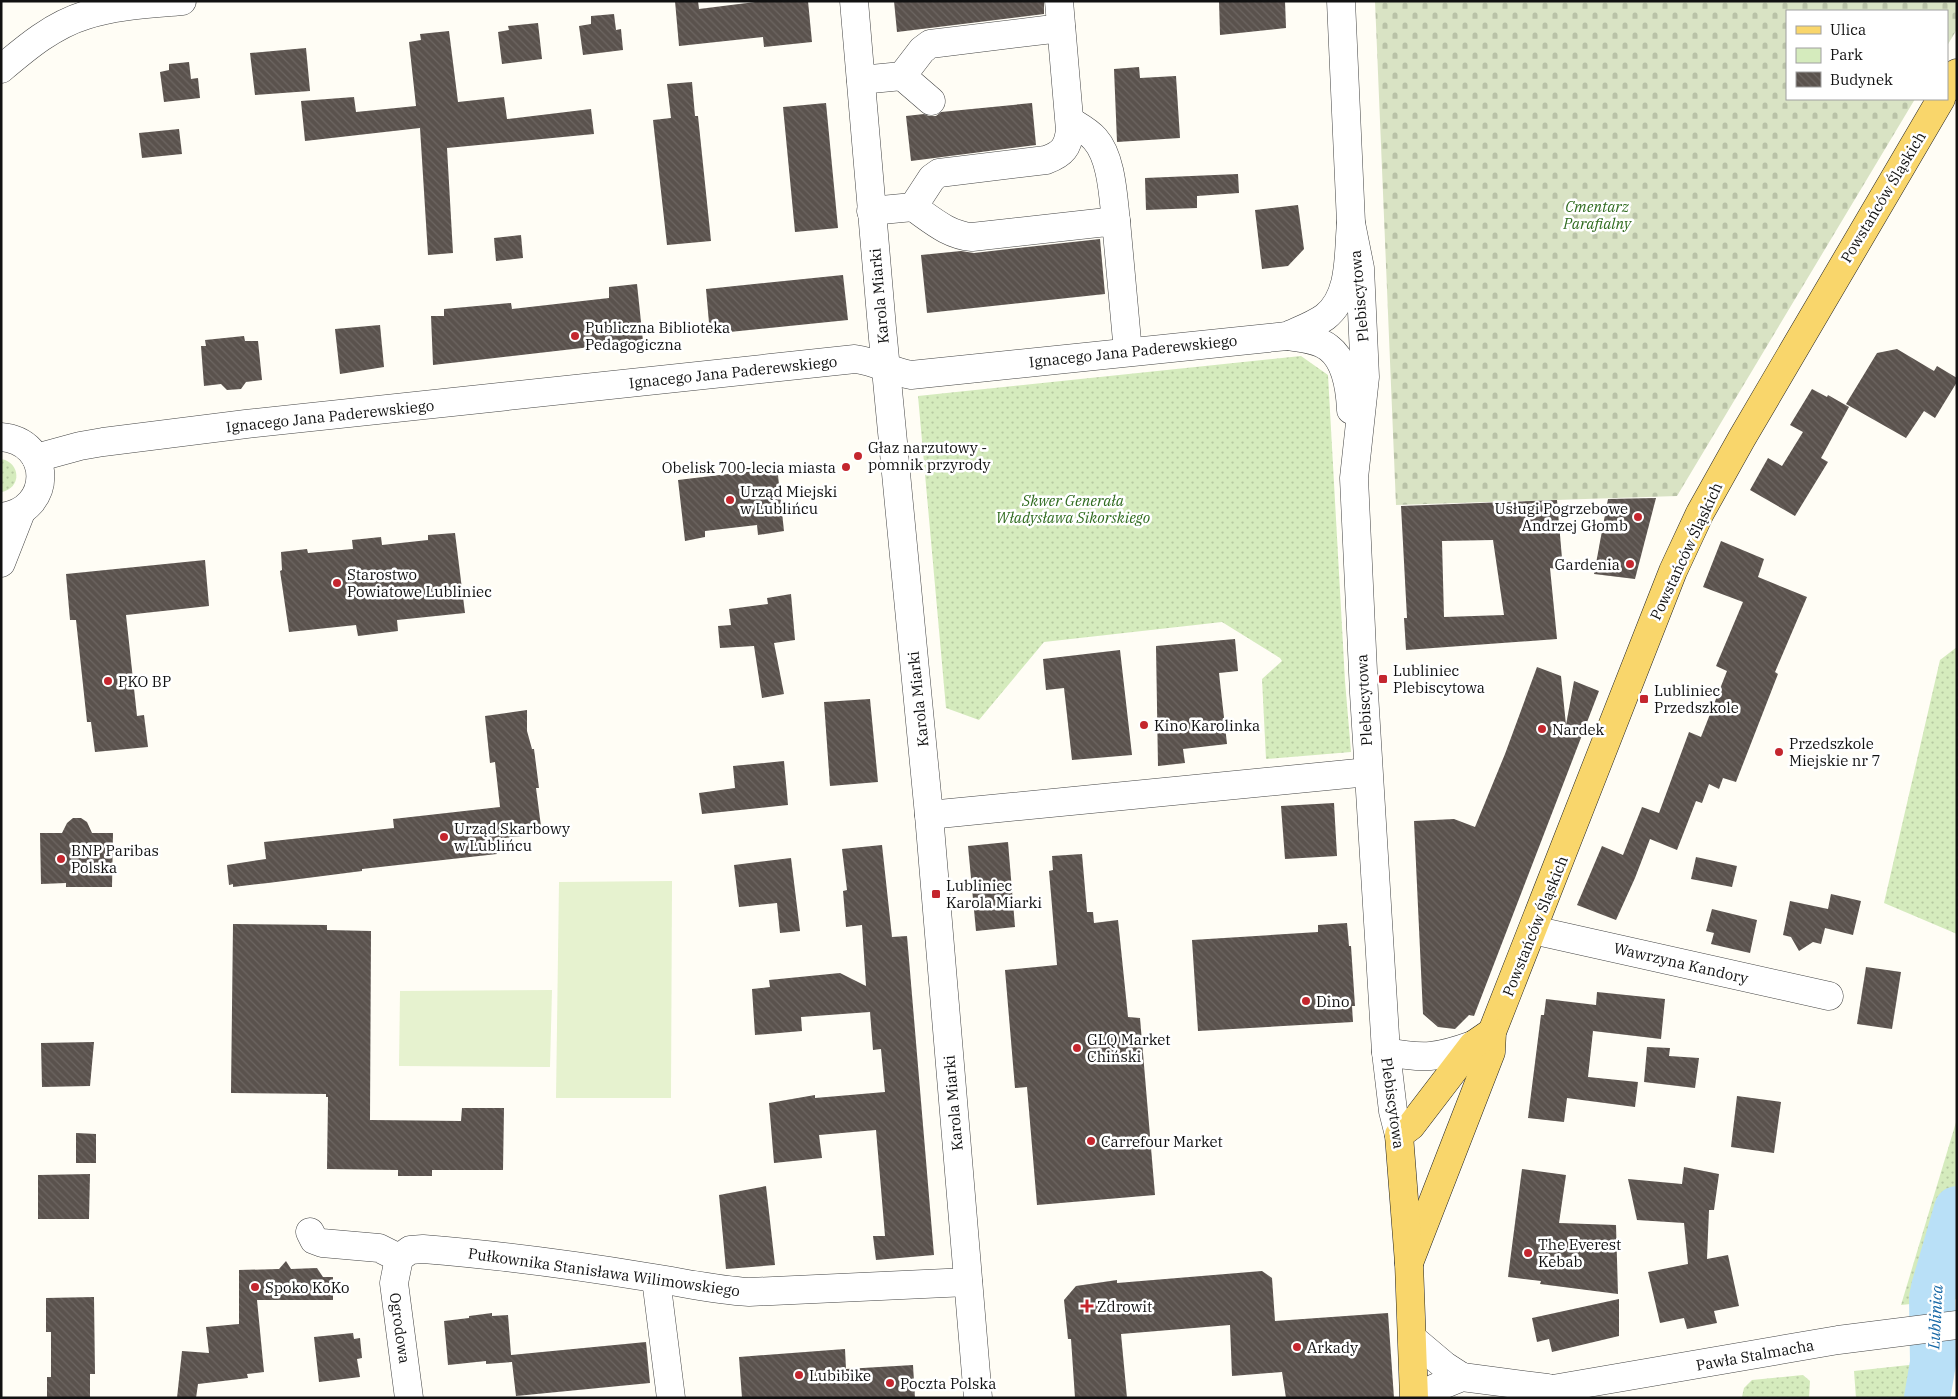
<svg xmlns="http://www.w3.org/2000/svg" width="1958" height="1399" font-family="'IBM Plex Serif',serif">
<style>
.green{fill:url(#green-dots)}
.cemetery{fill:url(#cemetery-stones)}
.pitch{fill:#e6f2cf}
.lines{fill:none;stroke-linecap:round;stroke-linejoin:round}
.river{stroke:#b9e0f7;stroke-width:46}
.building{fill:url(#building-back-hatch);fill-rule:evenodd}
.minor-casing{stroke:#444;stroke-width:29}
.major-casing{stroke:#222;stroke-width:29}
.minor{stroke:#fff;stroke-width:28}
.major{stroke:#f9d66b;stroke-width:28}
.poi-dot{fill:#c4262e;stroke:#fff;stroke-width:2}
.labels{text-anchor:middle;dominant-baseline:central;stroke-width:5;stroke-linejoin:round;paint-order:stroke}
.street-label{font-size:15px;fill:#111;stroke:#fff}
.park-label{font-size:15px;font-style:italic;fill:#2f6b1f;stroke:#fff}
.poi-label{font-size:15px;fill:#111;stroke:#fff;text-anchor:start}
.water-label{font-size:16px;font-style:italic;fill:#1768a6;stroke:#fff}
</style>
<defs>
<pattern id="green-dots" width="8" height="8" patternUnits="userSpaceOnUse" patternTransform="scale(1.25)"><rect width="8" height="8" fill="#d5ebbd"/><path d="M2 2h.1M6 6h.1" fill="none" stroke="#b6c8a1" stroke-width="1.8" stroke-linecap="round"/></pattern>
<pattern id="cemetery-stones" width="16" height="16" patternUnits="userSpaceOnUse" patternTransform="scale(1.25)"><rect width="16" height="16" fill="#d9e3c4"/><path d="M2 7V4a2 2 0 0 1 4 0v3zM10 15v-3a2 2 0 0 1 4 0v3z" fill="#b9c2a7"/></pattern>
<pattern id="building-back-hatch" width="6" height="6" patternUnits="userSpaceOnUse" patternTransform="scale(1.25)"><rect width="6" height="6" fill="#5a524d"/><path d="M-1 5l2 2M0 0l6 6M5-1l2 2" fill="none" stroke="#6d6662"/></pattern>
</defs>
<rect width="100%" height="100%" fill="#fffdf5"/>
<!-- green -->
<g class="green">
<path d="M1301 356 1328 375 1345 681 1351 752 1266 759 1262 679 1282 661 1280 658 1222 622 1044 642 979 720 946 708 918 396Z"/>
<path d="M1 459C21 462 22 489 1 492Z"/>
<path d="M1957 647V934L1884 903 1940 660Z"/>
<path d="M1957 1119V1299L1901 1305Z"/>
<path d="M1918 1364 1913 1398H1856L1854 1371Z"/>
<path d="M1803 1375 1810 1381 1809 1398 1742 1397 1744 1388 1752 1380Z"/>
</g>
<!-- cemetery -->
<path class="cemetery" d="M1375 1H1957V29L1947 46V11H1787V99H1915L1677 496 1396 505Z"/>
<!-- pitch -->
<g class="pitch">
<path d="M672 881 671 1098H556L559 882Z"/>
<path d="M552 990 550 1067 399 1066 400 991Z"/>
</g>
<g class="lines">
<!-- river -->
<path class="river" d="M1927 1398 1933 1363 1932 1298 1934 1288 1957 1209"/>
</g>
<!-- building -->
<g class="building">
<path d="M675 1H698L699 9 763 1H808L812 42 764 47 763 37 679 46Z"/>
<path d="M894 1H1044V14L897 32Z"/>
<path d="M1219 1H1285L1286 28 1220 35Z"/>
<path d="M614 14 616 30 621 29 623 50 583 55 579 26 591 24V16Z"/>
<path d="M538 23 542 59 502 64 498 32 509 30 508 26Z"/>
<path d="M449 31 458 102 504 97 507 119 591 109 594 134 447 148 453 253 428 255 420 128 305 141 301 101 354 97 356 112 416 106 409 42 421 40 420 34Z"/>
<path d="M306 48 310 91 255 95 250 53Z"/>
<path d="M189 62 191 79 198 78 200 98 164 102 160 72 169 70V64Z"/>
<path d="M1139 67 1140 78 1176 76 1180 138 1117 142 1114 69Z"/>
<path d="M692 82 695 116H698L711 241 667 245 653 120 671 118 667 84Z"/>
<path d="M826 103 838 228 795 232 783 107Z"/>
<path d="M1032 103 1036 145 911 161 906 116 924 114 929 116H936L941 112Z"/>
<path d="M179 129 182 154 142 158 139 133Z"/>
<path d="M1238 174 1239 193 1197 196V208L1146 210 1145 178Z"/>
<path d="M1298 205 1304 249 1288 266 1262 269 1255 210Z"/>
<path d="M521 235 523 258 496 261 494 238Z"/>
<path d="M1100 239 1105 294 927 313 921 255 961 251 974 253Z"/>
<path d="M843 275 848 320 710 334 706 289Z"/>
<path d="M637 284 643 341 433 365 431 316H444V309L511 303 512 309 609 298V287Z"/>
<path d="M380 325 384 367 340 374 335 329Z"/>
<path d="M244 336 245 341H258L262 380 246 382 241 389 227 390 221 384 204 386 201 346H206L205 340Z"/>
<path d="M1897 349 1934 371 1937 366 1957 378V382L1935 418 1924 411 1906 438 1846 404 1877 353Z"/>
<path d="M1812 389 1827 397 1828 395 1849 407 1821 458 1828 462 1795 516 1750 490 1768 458 1782 466 1803 432 1790 425Z"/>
<path d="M777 466 784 531 758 535 757 525 705 531V537L685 541 678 480 753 471V469Z"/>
<path d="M1656 498 1635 579 1594 574 1608 499Z"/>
<path d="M1557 500 1563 570 1550 568 1557 639 1406 650 1404 618H1407L1401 506ZM1493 540 1504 615 1444 617 1442 541Z"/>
<path d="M455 533 465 613 397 620 398 631 358 636 356 625 289 632 280 571 282 570 281 552 307 549 308 553 353 549 352 540 381 537 382 545 428 540V535Z"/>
<path d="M1721 541 1764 559 1758 577 1807 597 1775 672 1778 674 1736 782 1723 778 1719 789 1709 784 1702 803 1696 801 1677 850 1650 839 1635 878 1616 920 1577 905 1602 846 1623 855 1642 807 1659 813 1689 732 1701 737 1727 671 1716 666 1743 602 1703 587Z"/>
<path d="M205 560 209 606 126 615 137 716 144 715 148 747 95 752 91 722H87L76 620H70L66 574Z"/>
<path d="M791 594 795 640 774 643 784 694 762 698 754 646 720 648 718 626 731 625 729 609 768 604 767 598Z"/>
<path d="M1235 639 1238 671 1219 673 1227 744 1183 749 1185 763 1158 766 1156 646Z"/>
<path d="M1120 650 1132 755 1072 760 1064 688 1046 690 1043 659Z"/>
<path d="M1537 667 1561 676 1566 725 1574 681 1599 691 1474 1016 1469 1015 1455 1029 1438 1027 1423 1014 1414 821 1454 819 1475 827 1505 754Z"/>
<path d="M870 699 878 782 830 786 824 702Z"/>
<path d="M527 710V731L532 749H534L539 788H536L542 834 495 839 497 854 362 869V871L268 883 233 887V884L229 885 227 865 266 859 264 842 394 828 393 819 500 807 495 762 490 763 485 716Z"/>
<path d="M784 761 788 805 702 814 699 793 735 788 733 766Z"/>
<path d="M1334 803 1337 856 1285 859 1281 806Z"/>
<path d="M73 818H81L87 822 92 833H113L112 887H66V883L41 884 40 833H62L67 823Z"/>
<path d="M1008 842 1015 927 976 931 968 846Z"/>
<path d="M882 845 892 937 907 936 934 1255 876 1260 873 1236H885L876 1130 819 1135 822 1158 774 1163 769 1103 815 1095V1098L885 1092 881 1049 873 1050 870 1012 801 1017 802 1031 755 1035 752 989 770 987 769 980 840 973 866 986 862 925 846 927 843 891 847 890 842 849Z"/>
<path d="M1082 854 1087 912H1093L1094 923 1118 920 1128 1017 1140 1018 1155 1195 1037 1205 1027 1087 1015 1088 1005 970 1057 965 1049 871 1053 870 1052 856Z"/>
<path d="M1696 857 1737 866 1732 887 1691 879Z"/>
<path d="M791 858 800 931 780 933 777 903 739 907 734 865Z"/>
<path d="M1831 894 1861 901 1853 935 1825 928 1821 944 1813 942 1799 951 1791 937 1783 935 1790 901 1828 909Z"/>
<path d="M1712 909 1757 920 1750 953 1711 944 1714 933 1706 931Z"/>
<path d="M1347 923 1349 946H1351L1355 1006H1352L1353 1022 1198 1031 1192 940 1318 932V925Z"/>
<path d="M233 924 327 925V930L371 931 370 1120 461 1121 462 1108H504L503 1170H432V1176H398V1170L327 1169 328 1097H326V1094L231 1093Z"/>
<path d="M1866 967 1901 972 1892 1029 1857 1024Z"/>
<path d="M1597 992 1665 999 1661 1039 1593 1031 1588 1077 1638 1082 1635 1107 1567 1098 1564 1122 1528 1118 1541 1015H1544L1546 999 1596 1005Z"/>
<path d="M94 1042 90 1086 42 1087 41 1043Z"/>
<path d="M1647 1047 1670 1048 1669 1056 1699 1058 1695 1088 1644 1082Z"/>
<path d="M1737 1096 1781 1102 1774 1153 1731 1147Z"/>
<path d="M76 1133 96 1134V1163H76Z"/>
<path d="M1684 1167 1719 1174 1714 1210H1709L1707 1259 1728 1255 1739 1306 1714 1311 1717 1323 1687 1329 1684 1318 1660 1323 1648 1272 1688 1264 1684 1223 1637 1220 1628 1179 1682 1184Z"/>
<path d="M1522 1169 1566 1175 1559 1223 1616 1225 1618 1294 1540 1284 1541 1281 1508 1277Z"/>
<path d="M90 1174 89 1219H38V1175Z"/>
<path d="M766 1186 775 1265 726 1269 719 1195Z"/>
<path d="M286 1261 291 1269 317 1268 323 1277H333V1300H257L264 1372 247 1374 248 1378 198 1384 196 1398H177L182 1351 209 1353 206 1327 239 1324V1270L279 1269Z"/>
<path d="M1262 1271 1272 1278 1275 1321 1388 1313 1394 1398H1286L1282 1372 1232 1376 1230 1325 1121 1334 1127 1398H1075L1071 1339H1068L1064 1300 1076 1286 1117 1280V1283Z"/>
<path d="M94 1297 95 1374H90V1398H47V1377H51V1332H46V1298Z"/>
<path d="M1619 1299V1336L1552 1352 1549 1339 1537 1342 1532 1318Z"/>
<path d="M492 1313V1316L508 1315 511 1355 646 1342 650 1383 516 1396 512 1362 486 1364V1361L448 1365 444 1321 469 1318V1316Z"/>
<path d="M353 1333 354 1339 360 1338 362 1358 357 1359 360 1377 319 1382 314 1337Z"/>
<path d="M845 1349 846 1369 913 1365 915 1398H742L739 1357Z"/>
</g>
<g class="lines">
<!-- minor casing -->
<g class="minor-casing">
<g id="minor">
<path d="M854 1 882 328 929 815 978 1398"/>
<path d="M1341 1 1351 223 1360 268 1365 377 1354 478 1364 693 1386 1052 1393 1111 1399 1135"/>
<path d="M1 69C27 47 53 25 86 15 117 5 150 4 182 1"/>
<path d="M902 76 931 101"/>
<path d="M861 80 902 76 922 50 930 44 1061 28"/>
<path d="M1070 121C1078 126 1088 131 1095 139 1112 158 1113 197 1116 221"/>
<path d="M913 207C932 220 948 235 972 237L1116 221 1128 352"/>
<path d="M871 211 913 207 932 178 939 173 1046 160C1063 154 1068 147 1070 130L1059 1"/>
<path d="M1287 336C1301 338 1318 339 1329 348 1346 361 1350 389 1351 410"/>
<path d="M1 437C53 441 54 511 1 517"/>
<path d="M36 458 80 446 103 442 246 424 855 359C877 362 890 371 911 375L1287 336C1300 330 1314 325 1325 317 1352 296 1348 253 1351 223"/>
<path d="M1 563 21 512"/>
<path d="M929 815 1368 772"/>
<path d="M1533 930 1829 996"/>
<path d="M1386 1052C1424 1059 1437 1058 1473 1045"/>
<path d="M310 1232 314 1240 322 1243 379 1248 399 1258"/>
<path d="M399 1258 410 1250 423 1249C498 1255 573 1265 647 1277 681 1282 714 1290 749 1292L968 1282"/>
<path d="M399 1258 394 1283 409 1398"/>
<path d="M656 1279 671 1398"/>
<path d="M1413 1339 1445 1366 1462 1377"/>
<path d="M1421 1398 1435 1388 1462 1377 1547 1388"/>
<path d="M1523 1398 1553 1389 1838 1340 1957 1325"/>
</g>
</g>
<!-- major casing -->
<g class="major-casing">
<g id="major">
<path d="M1947 89 1957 73"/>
<path d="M1409 1263 1491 1052 1492 1032 1673 571 1700 513 1742 438 1941 99"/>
<path d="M1414 1398 1409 1263 1399 1135 1411 1126 1473 1045 1492 1032"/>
</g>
</g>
<!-- minor -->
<use href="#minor" class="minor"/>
<!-- major -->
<use href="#major" class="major"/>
</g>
<!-- markers -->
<g class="poi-dot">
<circle cx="575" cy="336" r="5"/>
<circle cx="858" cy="456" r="5"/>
<circle cx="846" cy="467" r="5"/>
<circle cx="730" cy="500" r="5"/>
<circle cx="1638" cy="517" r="5"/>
<circle cx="1630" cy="564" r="5"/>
<circle cx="337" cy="583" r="5"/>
<rect x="1378" y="674" width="10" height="10" rx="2.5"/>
<circle cx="108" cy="681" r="5"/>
<rect x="1639" y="694" width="10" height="10" rx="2.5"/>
<circle cx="1144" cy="725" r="5"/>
<circle cx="1542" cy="729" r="5"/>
<circle cx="1779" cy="752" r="5"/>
<circle cx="444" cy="837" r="5"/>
<circle cx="61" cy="859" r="5"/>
<rect x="931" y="889" width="10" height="10" rx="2.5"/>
<circle cx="1306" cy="1001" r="5"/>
<circle cx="1077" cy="1048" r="5"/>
<circle cx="1091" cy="1141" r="5"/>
<circle cx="1528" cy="1253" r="5"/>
<circle cx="255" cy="1287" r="5"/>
<path d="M1084.5 1298.5h5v5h5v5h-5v5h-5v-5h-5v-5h5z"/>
<circle cx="1297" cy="1347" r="5"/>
<circle cx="799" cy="1375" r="5"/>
<circle cx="890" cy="1383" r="5"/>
</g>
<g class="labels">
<!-- street labels -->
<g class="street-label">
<text transform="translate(1883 197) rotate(-59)">Powstańców Śląskich</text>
<text transform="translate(879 296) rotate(-95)">Karola Miarki</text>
<text transform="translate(1359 296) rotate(-95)">Plebiscytowa</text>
<text transform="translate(1133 351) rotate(-6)">Ignacego Jana Paderewskiego</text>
<text transform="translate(733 372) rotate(-6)">Ignacego Jana Paderewskiego</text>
<text transform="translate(330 416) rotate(-6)">Ignacego Jana Paderewskiego</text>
<text transform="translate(1686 551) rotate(-65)">Powstańców Śląskich</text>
<text transform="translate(918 699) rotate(-96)">Karola Miarki</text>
<text transform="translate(1364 700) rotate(-93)">Plebiscytowa</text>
<text transform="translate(1535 926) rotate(-68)">Powstańców Śląskich</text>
<text transform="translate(1681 963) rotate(13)">Wawrzyna Kandory</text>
<text transform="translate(953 1103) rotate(-95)">Karola Miarki</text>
<text transform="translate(1393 1103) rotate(82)">Plebiscytowa</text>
<text transform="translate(604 1272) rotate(8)">Pułkownika Stanisława Wilimowskiego</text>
<text transform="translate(400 1328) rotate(82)">Ogrodowa</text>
<text transform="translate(1755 1355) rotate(-10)">Pawła Stalmacha</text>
</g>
<!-- park labels -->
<g class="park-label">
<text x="1597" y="206">Cmentarz<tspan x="1597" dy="17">Parafialny</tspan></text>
<text x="1073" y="500">Skwer Generała<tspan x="1073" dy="17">Władysława Sikorskiego</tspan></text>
</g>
<!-- poi labels -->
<g class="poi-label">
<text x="585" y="327">Publiczna Biblioteka<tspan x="585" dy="17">Pedagogiczna</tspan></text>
<text x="868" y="447">Głaz narzutowy -<tspan x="868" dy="17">pomnik przyrody</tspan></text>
<text x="836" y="467" text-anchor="end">Obelisk 700-lecia miasta</text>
<text x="740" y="491">Urząd Miejski<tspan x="740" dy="17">w Lublińcu</tspan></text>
<text x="1628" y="508" text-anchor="end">Usługi Pogrzebowe<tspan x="1628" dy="17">Andrzej Głomb</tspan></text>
<text x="1620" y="564" text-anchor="end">Gardenia</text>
<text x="347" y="574">Starostwo<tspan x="347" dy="17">Powiatowe Lubliniec</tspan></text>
<text x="1393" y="670">Lubliniec<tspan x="1393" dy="17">Plebiscytowa</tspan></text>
<text x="118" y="681">PKO BP</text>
<text x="1654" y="690">Lubliniec<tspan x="1654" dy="17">Przedszkole</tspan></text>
<text x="1154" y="725">Kino Karolinka</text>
<text x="1552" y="729">Nardek</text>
<text x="1789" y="743">Przedszkole<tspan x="1789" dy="17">Miejskie nr 7</tspan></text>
<text x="454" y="828">Urząd Skarbowy<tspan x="454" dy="17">w Lublińcu</tspan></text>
<text x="71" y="850">BNP Paribas<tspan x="71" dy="17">Polska</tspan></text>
<text x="946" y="885">Lubliniec<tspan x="946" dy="17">Karola Miarki</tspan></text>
<text x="1316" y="1001">Dino</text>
<text x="1087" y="1039">GLQ Market<tspan x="1087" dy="17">Chiński</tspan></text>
<text x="1101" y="1141">Carrefour Market</text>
<text x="1538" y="1244">The Everest<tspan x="1538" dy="17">Kebab</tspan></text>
<text x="265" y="1287">Spoko KoKo</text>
<text x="1097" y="1306">Zdrowit</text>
<text x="1307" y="1347">Arkady</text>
<text x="809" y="1375">Lubibike</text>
<text x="900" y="1383">Poczta Polska</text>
</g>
<!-- water labels -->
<g class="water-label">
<text transform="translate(1935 1317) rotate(-87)">Lublinica</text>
</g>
</g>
<!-- border -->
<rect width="1958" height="1399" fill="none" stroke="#111111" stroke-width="5"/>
<!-- legend -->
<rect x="1786" y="10" width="162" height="90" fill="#ffffff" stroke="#a0a0a0"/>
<rect x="1796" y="26" width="25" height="8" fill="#f9d66b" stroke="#a0a0a0"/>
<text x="1830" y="35" font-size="15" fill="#111111">Ulica</text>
<rect x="1796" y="48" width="25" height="15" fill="#d5ebbd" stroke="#a0a0a0"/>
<text x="1830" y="60" font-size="15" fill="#111111">Park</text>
<rect x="1796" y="72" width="25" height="15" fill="url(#building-back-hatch)" stroke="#a0a0a0"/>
<text x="1830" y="85" font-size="15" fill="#111111">Budynek</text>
</svg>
